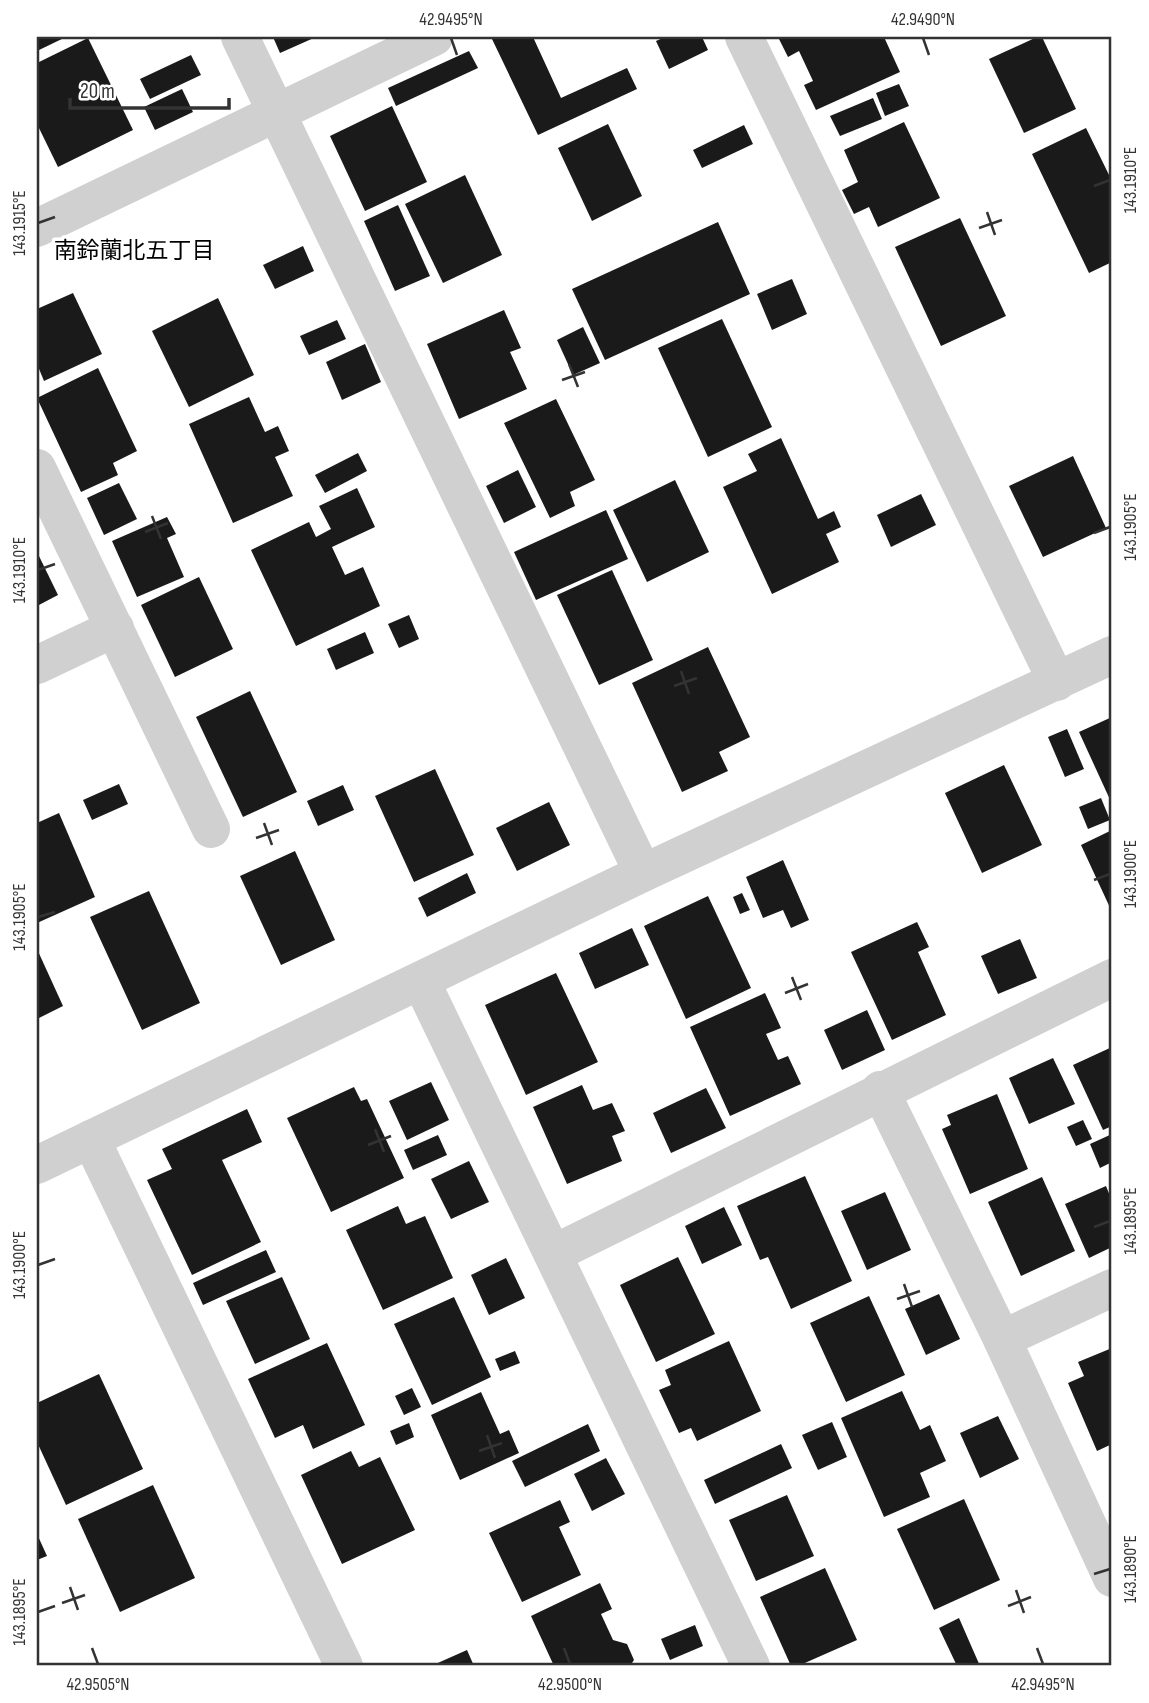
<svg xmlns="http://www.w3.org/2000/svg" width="1149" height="1703" font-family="'Sofia Sans Condensed','Noto Sans JP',sans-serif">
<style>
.building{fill:#1a1a1a}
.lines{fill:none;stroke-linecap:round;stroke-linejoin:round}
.street{stroke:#d0d0d0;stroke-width:38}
.ticks{fill:none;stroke:#333;stroke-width:2.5}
.labels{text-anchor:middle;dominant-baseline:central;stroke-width:7;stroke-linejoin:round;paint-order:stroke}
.neighbourhood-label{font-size:23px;fill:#000;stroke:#fff}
.neatline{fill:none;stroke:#333;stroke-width:2.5}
.ticks-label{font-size:18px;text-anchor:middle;fill:#333}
</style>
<rect width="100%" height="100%" fill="#fff"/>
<!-- building -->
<g class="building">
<path d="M37 37H66L37 51Z"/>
<path d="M273 37H316L280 53Z"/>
<path d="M497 37H533L561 98 627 68 637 89 538 135 492 39Z"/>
<path d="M665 37H702L708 50 669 69 656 41Z"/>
<path d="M778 37H884L900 72 816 110 804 85 813 81 799 51 788 57Z"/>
<path d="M1037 37H1042L1076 109 1024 133 989 59Z"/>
<path d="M88 38 133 130 58 167 37 124V63Z"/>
<path d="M469 51 478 68 396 106 388 88Z"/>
<path d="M191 55 201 75 150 99 140 79Z"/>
<path d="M899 84 909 106 885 116 876 93Z"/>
<path d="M182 89 193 112 155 130 144 107Z"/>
<path d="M873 98 882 119 840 136 830 116Z"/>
<path d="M392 106 427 182 365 211 330 136Z"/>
<path d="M904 122 940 198 878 227 869 207 854 214 842 190 858 182 844 150Z"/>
<path d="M608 124 642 196 592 221 558 148Z"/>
<path d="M744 125 753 144 702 168 693 150Z"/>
<path d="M1086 128 1110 177 1112 176V262L1089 273 1032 154Z"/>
<path d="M465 175 502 255 443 283 405 204Z"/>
<path d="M398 205 430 276 395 291 364 221Z"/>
<path d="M960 218 1006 316 941 346 895 247Z"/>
<path d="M718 222 750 294 605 360 572 289Z"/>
<path d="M303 246 314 271 275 289 263 265Z"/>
<path d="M792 279 807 314 772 330 757 294Z"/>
<path d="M73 293 102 354 44 381 37 364V309Z"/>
<path d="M218 298 254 375 189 407 152 331Z"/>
<path d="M504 310 521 348 510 352 527 389 459 419 427 344Z"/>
<path d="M722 319 772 427 708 457 658 348Z"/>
<path d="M337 320 346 339 309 355 300 336Z"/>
<path d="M583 327 600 363 573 375 557 340Z"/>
<path d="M365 344 381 382 342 400 326 362Z"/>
<path d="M98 368 137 451 113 463 118 475 81 492 37 398Z"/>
<path d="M249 397 265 432 278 426 289 451 275 457 293 496 233 523 189 424Z"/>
<path d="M556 399 595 480 570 492 575 506 550 518 504 423Z"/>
<path d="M781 438 818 519 834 511 841 527 826 534 839 562 772 594 723 487 757 471 748 454Z"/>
<path d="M358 453 367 471 325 493 315 475Z"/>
<path d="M1073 456 1106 528 1043 557 1009 486Z"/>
<path d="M518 470 536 507 504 523 486 486Z"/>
<path d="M675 480 709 552 647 582 613 510Z"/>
<path d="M119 483 137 519 104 535 87 498Z"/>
<path d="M357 488 375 527 332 547 345 575 363 567 380 606 296 646 251 550 309 522 316 537 331 529 319 506Z"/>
<path d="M921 494 936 525 891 547 877 515Z"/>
<path d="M606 510 628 559 536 600 514 552Z"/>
<path d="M167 517 176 534 167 538 184 577 137 597 112 541Z"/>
<path d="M37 552 58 595 37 606Z"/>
<path d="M612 570 653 660 599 685 557 595Z"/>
<path d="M199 577 233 649 175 677 141 605Z"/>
<path d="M409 615 419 639 399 648 388 624Z"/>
<path d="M365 632 374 653 336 670 327 649Z"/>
<path d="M708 647 750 737 719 752 728 771 682 792 632 683Z"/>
<path d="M250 691 297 792 243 817 196 717Z"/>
<path d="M1112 717V804L1079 732Z"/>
<path d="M1067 729 1084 769 1065 777 1048 737Z"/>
<path d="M1004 765 1042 845 982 873 945 793Z"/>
<path d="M435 769 474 855 414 882 375 796Z"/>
<path d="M119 784 128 804 92 820 83 800Z"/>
<path d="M343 785 354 810 318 826 307 801Z"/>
<path d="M1101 798 1110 820 1088 829 1079 807Z"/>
<path d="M549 802 570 845 517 871 496 828Z"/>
<path d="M59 813 95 897 37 923V823Z"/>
<path d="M1112 830V912L1081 845Z"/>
<path d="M295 851 335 940 281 965 240 876Z"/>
<path d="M783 860 809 920 791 928 783 910 763 918 746 877Z"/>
<path d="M467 873 476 893 427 917 418 898Z"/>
<path d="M149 891 200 1003 142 1030 90 917Z"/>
<path d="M742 893 750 910 740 914 733 897Z"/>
<path d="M708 896 751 988 686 1019 644 926Z"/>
<path d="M917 922 929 947 918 952 946 1015 892 1040 851 952Z"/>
<path d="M632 928 649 965 595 989 579 953Z"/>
<path d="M1020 939 1037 978 998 994 981 956Z"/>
<path d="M37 949 63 1006 37 1019Z"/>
<path d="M556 973 598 1062 526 1095 485 1005Z"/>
<path d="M765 993 781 1028 766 1034 778 1060 788 1056 801 1084 730 1116 690 1027Z"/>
<path d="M867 1010 885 1050 842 1070 824 1030Z"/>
<path d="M1112 1047V1126L1103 1130 1073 1065Z"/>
<path d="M1053 1058 1075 1104 1029 1124 1009 1078Z"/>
<path d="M431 1082 449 1120 407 1140 389 1101Z"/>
<path d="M582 1085 593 1110 612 1103 625 1131 612 1136 622 1161 567 1184 533 1107Z"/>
<path d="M354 1087 361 1101 367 1099 404 1178 331 1212 287 1118Z"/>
<path d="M706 1088 726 1128 671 1153 653 1113Z"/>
<path d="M997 1094 1028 1169 970 1194 942 1129 951 1125 947 1115Z"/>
<path d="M247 1109 262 1142 222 1160 261 1242 192 1275 147 1180 172 1169 162 1149Z"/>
<path d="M1083 1120 1092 1139 1076 1146 1067 1127Z"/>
<path d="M1112 1134V1162L1100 1168 1090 1144Z"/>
<path d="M438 1135 447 1155 413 1170 404 1150Z"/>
<path d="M469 1161 489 1202 451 1219 431 1179Z"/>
<path d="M805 1176 852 1281 791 1309 768 1257 760 1260 737 1206Z"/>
<path d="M1042 1177 1075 1251 1021 1276 988 1202Z"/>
<path d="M1106 1186 1112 1201V1247L1089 1258 1065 1204Z"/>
<path d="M885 1192 911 1250 867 1270 841 1211Z"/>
<path d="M398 1206 406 1224 425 1216 453 1278 383 1310 346 1230Z"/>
<path d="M724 1207 742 1245 702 1264 685 1226Z"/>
<path d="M266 1250 276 1272 203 1305 193 1283Z"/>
<path d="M678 1257 715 1334 656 1362 620 1285Z"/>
<path d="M506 1258 525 1298 489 1315 471 1275Z"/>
<path d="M282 1277 310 1339 255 1364 226 1301Z"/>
<path d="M939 1294 960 1339 926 1355 905 1309Z"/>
<path d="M869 1296 905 1375 846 1402 810 1323Z"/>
<path d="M454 1297 491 1377 432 1405 394 1324Z"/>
<path d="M729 1341 761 1411 697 1441 691 1428 679 1433 659 1390 671 1385 665 1370Z"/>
<path d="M327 1343 365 1425 313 1449 303 1425 275 1438 248 1379Z"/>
<path d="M1112 1348V1444L1097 1451 1068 1383 1084 1376 1078 1362Z"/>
<path d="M515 1351 520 1363 500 1371 495 1359Z"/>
<path d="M99 1374 143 1469 66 1505 37 1442V1403Z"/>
<path d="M412 1388 421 1407 404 1415 395 1396Z"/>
<path d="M902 1391 920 1430 930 1425 946 1461 920 1473 930 1497 884 1517 841 1418Z"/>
<path d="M481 1392 500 1434 509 1430 519 1453 460 1480 431 1415Z"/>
<path d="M998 1416 1019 1459 980 1478 960 1433Z"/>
<path d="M832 1422 847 1457 818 1470 802 1435Z"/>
<path d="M409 1423 414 1437 396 1445 390 1431Z"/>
<path d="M588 1424 600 1451 525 1487 512 1461Z"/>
<path d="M781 1444 792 1468 715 1504 704 1480Z"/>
<path d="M351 1451 359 1467 380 1457 415 1530 342 1564 301 1475Z"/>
<path d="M606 1458 625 1494 592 1511 574 1474Z"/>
<path d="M153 1485 195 1578 120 1612 78 1519Z"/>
<path d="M787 1495 814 1556 756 1581 729 1520Z"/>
<path d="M964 1499 1000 1580 934 1610 897 1529Z"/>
<path d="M560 1500 570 1522 559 1527 581 1575 522 1602 489 1533Z"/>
<path d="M37 1534 47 1556 37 1560Z"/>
<path d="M825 1568 857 1640 798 1666H791L760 1597Z"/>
<path d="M600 1583 612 1609 601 1614 613 1640 627 1644 634 1660 630 1666H554L531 1616Z"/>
<path d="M959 1618 980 1666H957L939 1628Z"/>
<path d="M695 1625 703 1646 670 1660 661 1639Z"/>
<path d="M467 1650 474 1666H431Z"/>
</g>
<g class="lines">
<!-- street -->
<g class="street">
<path d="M240 37 643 873"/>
<path d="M744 37 1057 682"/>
<path d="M37 228 434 37"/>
<path d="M37 468 211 829"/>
<path d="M37 665 115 628"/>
<path d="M421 981 751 1666"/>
<path d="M880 1090 1002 1339 1112 1578"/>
<path d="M91 1139 344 1666"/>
<path d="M37 1165 643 873 1112 655"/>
<path d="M553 1254 1112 978"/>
<path d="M1002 1339 1112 1288"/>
</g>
</g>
<!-- ticks -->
<path class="ticks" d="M451 38 457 55M923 38 929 55M1094 186 1110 180M987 212 995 235M38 223 55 217M979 228 1002 220M569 364 578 387M562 380 585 372M152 516 161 539M145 532 168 523M1094 533 1110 527M38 570 55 564M681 671 689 694M674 686 697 678M264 823 272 845M256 838 279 830M1094 880 1110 874M38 917 55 912M792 977 801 1000M785 993 808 984M375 1129 384 1152M368 1145 391 1136M1094 1227 1110 1221M38 1265 55 1259M904 1284 912 1307M897 1299 920 1291M487 1435 495 1458M479 1451 502 1443M1094 1574 1110 1569M70 1587 78 1610M1016 1590 1024 1613M62 1603 85 1595M1008 1606 1031 1597M38 1612 55 1606M92 1648 98 1664M564 1648 570 1664M1037 1648 1043 1664"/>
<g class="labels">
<!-- neighbourhood labels -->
<g class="neighbourhood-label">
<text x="134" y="251">南鈴蘭北五丁目</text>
</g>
</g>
<!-- border -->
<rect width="1149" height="1703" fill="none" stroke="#ffffff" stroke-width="77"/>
<!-- scale -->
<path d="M70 98v10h159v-10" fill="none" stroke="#333333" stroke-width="3.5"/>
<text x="80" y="98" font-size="21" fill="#333333" stroke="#ffffff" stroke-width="5" paint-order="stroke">20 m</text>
<rect x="38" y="38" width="1072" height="1626" class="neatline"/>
<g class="ticks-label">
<text x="451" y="25">42.9495°N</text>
<text x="923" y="25">42.9490°N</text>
<text transform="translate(1130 180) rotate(-90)" y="6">143.1910°E</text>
<text transform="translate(19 223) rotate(-90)" y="6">143.1915°E</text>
<text transform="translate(1130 527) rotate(-90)" y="6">143.1905°E</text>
<text transform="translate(19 570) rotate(-90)" y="6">143.1910°E</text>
<text transform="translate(1130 874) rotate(-90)" y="6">143.1900°E</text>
<text transform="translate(19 917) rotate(-90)" y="6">143.1905°E</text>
<text transform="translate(1130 1221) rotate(-90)" y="6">143.1895°E</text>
<text transform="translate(19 1265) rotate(-90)" y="6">143.1900°E</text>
<text transform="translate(1130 1569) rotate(-90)" y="6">143.1890°E</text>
<text transform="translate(19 1612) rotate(-90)" y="6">143.1895°E</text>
<text x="98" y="1690">42.9505°N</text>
<text x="570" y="1690">42.9500°N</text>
<text x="1043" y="1690">42.9495°N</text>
</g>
</svg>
